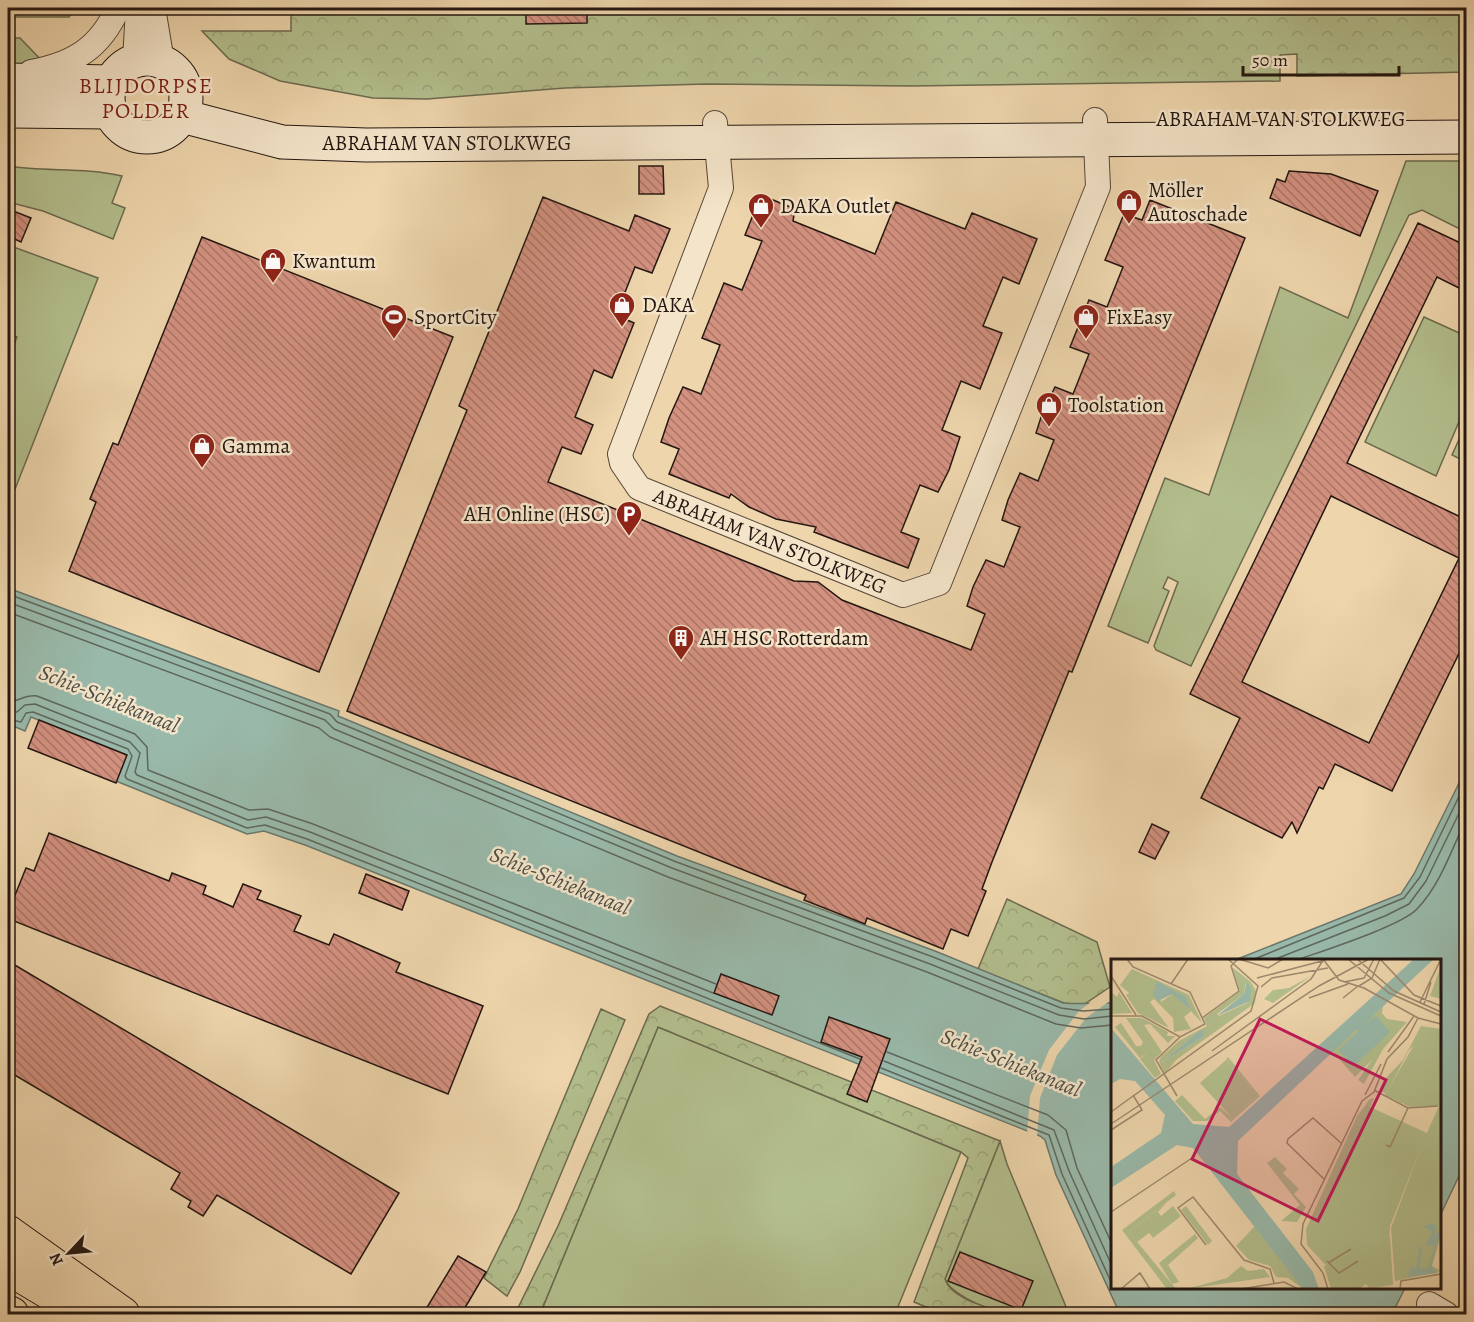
<svg xmlns="http://www.w3.org/2000/svg" width="1474" height="1322" font-family="Alegreya,serif">
<style>
.green{fill:#b3be8d;stroke:#6c6a4f;stroke-width:1.5}
.forest{fill:url(#forest-crowns);stroke:#6c6a4f;stroke-width:1.5}
.water{fill:#99b9aa;stroke:#6a786d;stroke-width:1.5}
.pier{fill:#eed5ac}
.lines{fill:none;stroke-linecap:round;stroke-linejoin:round}
.shore{stroke:#5e685e;stroke-width:1.5}
.building{fill:url(#building-back-hatch);stroke:#241711;stroke-width:1.5;fill-rule:evenodd}
.street-casing{stroke:#564638;stroke-width:26}
.secondary-casing{stroke:#241711;stroke-width:35}
.highway-casing{stroke:#241711;stroke-width:35}
.street{stroke:#f4e4c9;stroke-width:24}
.secondary{stroke:#f4e4c9;stroke-width:33}
.highway{stroke:#eed5ac;stroke-width:33}
.labels{text-anchor:middle;dominant-baseline:central;stroke-width:5;stroke-linejoin:round;paint-order:stroke}
.street-label{font-size:21px;fill:#241711;stroke:#f4e4c9}
.poi-label{font-size:21px;fill:#241711;stroke:#f4e4c9;text-anchor:start}
.neighbourhood-label{font-size:22px;letter-spacing:1.5px;fill:#7a1f14;stroke:#f4e4c9}
.water-label{font-size:22px;font-style:italic;fill:#4d5047;stroke:#f4e4c9}
.inset-river{fill:none;stroke:#99b9aa;stroke-width:3}
.inset-road{fill:none;stroke:#9d896e;stroke-width:1.5}
.view{fill:#c2185b;fill-opacity:0.15;stroke:#c2185b;stroke-width:3}
.inset-edge{fill:none;stroke:#241711;stroke-width:3}
</style>
<defs>
<pattern id="forest-crowns" width="20" height="18" patternUnits="userSpaceOnUse" patternTransform="scale(1.5)"><rect width="20" height="18" fill="#b3be8d"/><path d="M2 6a3 3 0 1 1 6 0M12 15a3 3 0 1 1 6 0" fill="none" stroke="#9aa379"/></pattern>
<pattern id="building-back-hatch" width="6" height="6" patternUnits="userSpaceOnUse" patternTransform="scale(1.5)"><rect width="6" height="6" fill="#d39180"/><path d="M-1 5l2 2M0 0l6 6M5-1l2 2" fill="none" stroke="#ab7567"/></pattern>
</defs>
<rect width="100%" height="100%" fill="#eed5ac"/>
<filter id="stains"><feTurbulence type="fractalNoise" baseFrequency=".00333" numOctaves="4"/><feColorMatrix values="0 0 0 0 .2 0 0 0 0 .09 0 0 0 0 .02 0 0 0 .5 -.17"/></filter>
<radialGradient id="worn" r=".72"><stop offset=".6" stop-color="#630" stop-opacity="0"/><stop offset="1" stop-color="#630" stop-opacity=".3"/></radialGradient>
<!-- green -->
<g class="green">
<path d="M8 8H76L69 17H8Z"/>
<path d="M8 38H20L44 63 8 68Z"/>
<path d="M1406 161H1466V232L1422 210 1409 215 1191 666 1156 650 1154 646 1178 582 1168 577 1163 588 1169 591 1148 643 1108 626 1165 478 1209 495 1280 287 1348 318Z"/>
<path d="M8 166C46 172 84 167 122 176L112 203 125 208 113 239 43 211 8 202Z"/>
<path d="M8 245 98 278 8 507V361L17 337 8 333Z"/>
<path d="M1424 317 1466 336V405L1436 476 1365 442Z"/>
<path d="M1466 424V462L1452 455Z"/>
<path d="M658 1027 961 1152 895 1314H540Z"/>
<path d="M1000 1141 1007 1164 1069 1314C1049 1314 1028 1317 1008 1314 993 1313 950 1294 945 1279Z"/>
</g>
<!-- forest -->
<g class="forest">
<path d="M291 8H1466V72L1297 76V54L1280 55V81L911 86 706 84 565 88 427 99 373 98 280 81 229 59 202 31H291Z"/>
<path d="M1007 899 1097 942 1110 987 1083 1005 1064 1003 978 969Z"/>
<path d="M660 1006 1000 1141 945 1279C951 1299 988 1307 1006 1314H943L914 1302 968 1158 961 1152 658 1027 540 1314H515L558 1226 649 1014Z"/>
<path d="M601 1009 625 1020 520 1272 507 1296 484 1278 518 1209Z"/>
</g>
<!-- water -->
<g class="water">
<path d="M8 588 339 711 338 716 677 856 935 951 1063 1003C1080 1005 1095 1002 1112 1003V1288H1405L1392 1314H1120L1056 1175 1045 1140 1040 1136 305 845 264 831 247 834 116 781 126 755 31 717 25 731 8 724Z"/>
<path d="M1466 769V1161L1440 1216V960H1235L1401 894 1414 874Z"/>
</g>
<!-- pier -->
<path class="pier" d="M1095 999 1111 1000 1086 1018 1057 1055 1040 1098 1037 1138 1027 1134 1030 1096 1049 1050 1079 1011Z"/>
<g class="lines">
<!-- shore -->
<g class="shore">
<path d="M8 594 330 714 337 722 674 861 933 957 1061 1008 1083 1011 1112 1009"/>
<path d="M8 602 325 720 334 729 672 868 930 964 1059 1015 1084 1019 1112 1016"/>
<path d="M8 612 319 728 330 737 668 877 927 972 1056 1024 1081 1028 1112 1025"/>
<path d="M8 702C18 702 25 694 37 696L135 734 147 747 148 770 249 810 268 809 313 824 716 984"/>
<path d="M8 711 17 712 25 705 35 704 130 742 140 753 135 772 137 775 248 820 266 817 310 832 713 993"/>
<path d="M8 719 21 722 26 713 33 712 128 749 132 756 125 776 127 779 247 828 265 825 307 839 860 1059"/>
<path d="M1252 960 1404 898 1420 877 1466 782"/>
<path d="M1273 960 1385 916 1409 904 1426 881 1466 799"/>
<path d="M1297 960C1322 951 1401 926 1417 909 1440 885 1452 849 1466 819"/>
<path d="M887 1052 1048 1115 1066 1130 1077 1168 1112 1244"/>
<path d="M884 1061 1054 1130 1069 1171 1112 1266"/>
<path d="M881 1068 1049 1135 1062 1174 1112 1284"/>
</g>
</g>
<!-- building -->
<g class="building">
<path d="M526 8H587V23L526 24Z"/>
<path d="M639 166H663L664 194H639Z"/>
<path d="M1289 171 1331 174 1378 191 1360 236 1270 198 1277 179 1285 182Z"/>
<path d="M761 195 795 209 793 221 875 254 896 202 965 229 972 213 1037 239 1019 284 1003 277 983 326 1002 333 980 389 961 381 942 430 960 437 949 470 938 492 920 485 901 532 919 539 908 568 814 532 816 527 776 519 749 507 731 494 729 498 669 474 679 449 661 442 669 418 683 387 701 394 720 345 702 338 724 283 742 290 762 241 745 235Z"/>
<path d="M543 197 629 231 635 215 670 229 652 273 635 267 616 315 634 323 612 378 594 370 575 417 593 425 581 454 562 447 548 482 794 581 818 582 842 600 971 650 985 614 967 606 973 587 986 560 1004 567 1020 527 1002 520 1008 500 1020 473 1038 481 1054 440 1036 433 1042 414 1055 387 1073 394 1089 354 1070 347 1089 300 1107 307 1123 267 1105 260 1124 214 1142 220 1150 200 1245 238 1072 672 1069 671 992 862 982 889 986 891 968 936 951 929 943 949 867 918 865 924 804 900 806 895 347 711 467 410 459 406Z"/>
<path d="M8 209 31 218 21 242 8 236Z"/>
<path d="M1418 223 1467 246V292L1437 277 1347 463 1467 520V637L1392 791 1335 764 1323 789 1319 787 1297 833 1292 822 1282 838 1201 798 1240 718 1190 694ZM1331 496 1459 558 1369 743 1242 682Z"/>
<path d="M202 237 453 337 319 672 69 571 96 502 90 499 113 443 118 445Z"/>
<path d="M39 720 127 755 116 783 28 748Z"/>
<path d="M1152 824 1169 832 1155 859 1139 852Z"/>
<path d="M49 833 169 881 172 873 206 886 203 894 233 907 243 884 261 891 257 899 301 916 294 931 329 945 334 934 400 963 396 972 483 1006 448 1094 14 921 11 905 26 868 34 871Z"/>
<path d="M366 874 409 891 402 910 359 893Z"/>
<path d="M8 961 399 1193 351 1274 217 1195 203 1216 188 1207 191 1201 171 1189 180 1173 8 1071Z"/>
<path d="M721 974 779 996 772 1015 714 993Z"/>
<path d="M829 1017 890 1039 867 1102 847 1094 862 1057 821 1042Z"/>
<path d="M960 1252 1033 1281 1021 1310 948 1281Z"/>
<path d="M458 1256 486 1272 469 1301 461 1314H423Z"/>
</g>
<g class="lines">
<!-- street casing -->
<g class="street-casing">
<g id="street">
<path d="M153 8 162 62"/>
<path d="M135 61 138 8"/>
<path d="M31 72C74 64 100 48 118 8"/>
<path d="M715 123 721 188 620 454 622 463 639 488 903 595 939 583 1098 187 1095 120"/>
<path d="M1429 1304 1446 1314"/>
</g>
</g>
<!-- secondary casing -->
<g class="secondary-casing">
<g id="secondary">
<circle cx="147" cy="98" r="39"/>
<path d="M8 80 112 82"/>
<path d="M8 111 111 112"/>
<path d="M182 116 282 142 366 145 1466 137"/>
</g>
</g>
<!-- highway casing -->
<g class="highway-casing">
<g id="highway">
<path d="M8 1232 123 1314"/>
<path d="M8 1268 85 1314"/>
<path d="M8 1312 12 1314"/>
</g>
</g>
<!-- street -->
<use href="#street" class="street"/>
<!-- secondary -->
<use href="#secondary" class="secondary"/>
<!-- highway -->
<use href="#highway" class="highway"/>
</g>
<!-- icons -->
<defs>
<g id="shop-pin" transform="scale(1.35)"><path d="M0 17L-7.5 6A9.5 9.5 0 1 1 7.5 6Z" fill="#8f2418" stroke="#f4e4c9"/><path d="M-5-2.5h2.3a2.7 3.5 0 0 1 5.4 0H5L5.5 6h-11ZM-1.5-2.5h3a1.5 2.3 0 0 0-3 0Z" fill="#fff"/></g>
<g id="stadium-pin" transform="scale(1.35)"><path d="M0 17L-7.5 6A9.5 9.5 0 1 1 7.5 6Z" fill="#8f2418" stroke="#f4e4c9"/><path d="M0-5a6.5 5 0 1 0 0 10a6.5 5 0 1 0 0-10ZM-3.5-1.8h7v3.6h-7Z" fill="#fff"/></g>
<g id="parking-pin" transform="scale(1.35)"><path d="M0 17L-7.5 6A9.5 9.5 0 1 1 7.5 6Z" fill="#8f2418" stroke="#f4e4c9"/><path d="M-3.5-5.5H1a3.5 3.5 0 0 1 0 7H-1V5.5H-3.5ZM-1-3.4V-.6H.8a1.4 1.4 0 0 0 0-2.8Z" fill="#fff"/></g>
<g id="building-pin" transform="scale(1.35)"><path d="M0 17L-7.5 6A9.5 9.5 0 1 1 7.5 6Z" fill="#8f2418" stroke="#f4e4c9"/><path d="M-4-6H4V6H1V3H-1V6H-4ZM-2.5-4.3h1.7v1.8h-1.7ZM.8-4.3h1.7v1.8H.8ZM-2.5-1h1.7V.8h-1.7ZM.8-1h1.7V.8H.8Z" fill="#fff"/></g>
</defs>
<g fill-rule="evenodd">
<use href="#shop-pin" x="1129" y="202"/>
<use href="#shop-pin" x="761" y="206"/>
<use href="#shop-pin" x="273" y="261"/>
<use href="#shop-pin" x="622" y="305"/>
<use href="#stadium-pin" x="394" y="317"/>
<use href="#shop-pin" x="1086" y="317"/>
<use href="#shop-pin" x="1049" y="405"/>
<use href="#shop-pin" x="202" y="446"/>
<use href="#parking-pin" x="629" y="514"/>
<use href="#building-pin" x="681" y="638"/>
</g>
<g class="labels">
<!-- street labels -->
<g class="street-label">
<text x="1281" y="119">ABRAHAM VAN STOLKWEG</text>
<text x="447" y="143">ABRAHAM VAN STOLKWEG</text>
<text transform="translate(770 541) rotate(22)">ABRAHAM VAN STOLKWEG</text>
</g>
<!-- poi labels -->
<g class="poi-label">
<text x="1148" y="190">Möller<tspan x="1148" dy="24">Autoschade</tspan></text>
<text x="780" y="206">DAKA Outlet</text>
<text x="292" y="261">Kwantum</text>
<text x="642" y="305">DAKA</text>
<text x="414" y="317">SportCity</text>
<text x="1106" y="317">FixEasy</text>
<text x="1068" y="405">Toolstation</text>
<text x="222" y="446">Gamma</text>
<text x="610" y="514" text-anchor="end">AH Online (HSC)</text>
<text x="700" y="638">AH HSC Rotterdam</text>
</g>
<!-- neighbourhood labels -->
<g class="neighbourhood-label">
<text x="146" y="86">BLIJDORPSE<tspan x="146" dy="25">POLDER</tspan></text>
</g>
<!-- water labels -->
<g class="water-label">
<text transform="translate(109 699) rotate(22)">Schie-Schiekanaal</text>
<text transform="translate(560 881) rotate(22)">Schie-Schiekanaal</text>
<text transform="translate(1011 1063) rotate(22)">Schie-Schiekanaal</text>
</g>
</g>
<!-- overview -->
<g transform="translate(1111 959)">
<rect width="330" height="330" fill="#eed5ac"/>
<path d="M121 8 140 23 145 32 144 44 65 101 54 115 48 103 50 98 68 82 96 67 93 59 129 32ZM135 23 136 44 108 57 106 55 133 35ZM87 73 92 78 50 104 57 98ZM21 10 78 36 91 64 80 52 73 58 80 70 63 73 62 59 43 40 39 43 58 69 27 54 15 36 18 34 9 26ZM48 23 75 38 79 51 72 41 61 35 50 43ZM200 17 162 44 153 40 162 31 178 29ZM0 33 6 38 8 33 21 54 0 55ZM272 47 271 54 276 60 296 63 272 90 253 125 247 121 262 100 244 118 221 92ZM15 59H31L57 73 56 77H64L57 84 39 65 33 66 51 93 43 101 50 115 44 119 29 100 36 94 29 99 4 68 10 64 25 87H30L32 83ZM310 67 330 70V78L306 84 298 91 275 135 270 132 274 120 292 101ZM115 101 147 136 121 159 89 124ZM164 198 176 210 172 214 188 230 183 235 195 248 186 263 170 262 189 246 156 204ZM55 244 47 253 50 257 62 247 70 257 42 279 38 274 26 283 18 273ZM75 247 101 282 97 286 70 251ZM144 267 186 320 191 329 177 319 165 318 159 307 138 301 125 287ZM84 275 87 279 57 306 68 323 61 325 48 304ZM279 278 282 326 258 329 255 325 248 330H220L213 307 272 289ZM130 307 137 312 153 310 159 318 75 330 116 319Z" fill="#b3be8d" fill-rule="evenodd"/>
<path d="M330 7V40L319 37ZM330 71V277L321 307 330 312 284 322 280 269 311 186 279 267 278 285 262 299 225 317 196 286 195 270 246 157 259 140 263 139 259 148 316 174 328 147 299 148 274 136 307 79ZM117 98 149 137 120 163 109 152 96 162H82L64 142 71 136 94 160 109 148 121 159 147 136 115 101ZM63 232 65 236 18 273 65 330H56L11 271Z" fill="#b3be8d"/>
<path d="M303 0H323L251 67 265 57 279 73 243 107 227 91 249 71H245L127 182 126 215 202 313 208 330H192L82 189 66 186 0 229V208L50 174 54 156 24 122 9 120 0 125V69L82 165 118 168ZM46 22 75 38 80 51 61 35 47 42 42 36ZM136 23 140 31 139 42 106 57 133 35ZM93 71 92 78 50 104 87 73ZM321 265 326 267 324 277 330 270 320 307 327 314 297 318 299 308 316 310 324 288 315 286 321 273 312 267Z" fill="#99b9aa"/>
<path class="inset-river" d="M307 309 310 288"/>
<path class="inset-road" d="M128 0 157 9 172 0M212 0 228 21 253 29 307 59 330 65M237 0 278 34 330 57M246 0 283 32 330 53M269 0 303 36 330 47M0 17 25 56M146 19 211 2M233 23 253 19 263 0M60 25 77 0M248 27 261 19 269 0M150 28 161 19 217 9M198 39 237 25M232 39 247 27M309 43 330 0M313 45 320 23M0 57H31L69 78 94 65 79 33 22 8 16 0M91 59 128 32 120 7 127 0M101 92 200 20 213 0M277 93 303 57M263 131 297 149 327 147M254 136 270 105M66 137 45 101 69 78M0 153 140 52 147 27 117 0M0 165 208 27 258 0M0 171 31 151 22 136M275 186 279 188 297 149M213 220 176 184 177 180 202 159 230 184M0 253 84 197M95 286 67 249 82 238 133 301 159 310 163 324M216 302 228 314 247 302M217 304 240 290M10 330 29 314 39 330M130 330 173 323 187 330M217 330 212 314 190 285 192 265 251 142 263 133 276 100 297 78 307 59M289 330 290 322 330 315"/>
<path class="view" d="M149 60 275 121 207 262 81 200Z"/>
<rect width="330" height="330" class="inset-edge"/>
</g>
<!-- margin -->
<rect width="1474" height="1322" fill="none" stroke="#eed5ac" stroke-width="30"/>
<rect x="9" y="9" width="1456" height="1304" fill="none" stroke="#241711" stroke-width="3"/>
<rect x="15" y="15" width="1444" height="1292" fill="none" stroke="#241711" stroke-width="1.5"/>
<!-- north arrow -->
<g transform="translate(69 1253) rotate(244)" stroke="#f4e4c9" stroke-width="4.5" paint-order="stroke">
<path d="M0-4.5L10 22L0 15L-10 22Z" fill="#241711"/>
<text y="-9" font-size="16" font-weight="bold" text-anchor="middle" fill="#241711">N</text>
</g>
<!-- scale -->
<path d="M1243 66v9h156v-9" fill="none" stroke="#241711" stroke-width="3"/>
<text x="1252" y="66" font-size="18" fill="#241711" stroke="#f4e4c9" stroke-width="4.5" paint-order="stroke">50 m</text>
<rect width="100%" height="100%" filter="url(#stains)"/>
<rect width="100%" height="100%" fill="url(#worn)"/>
</svg>
